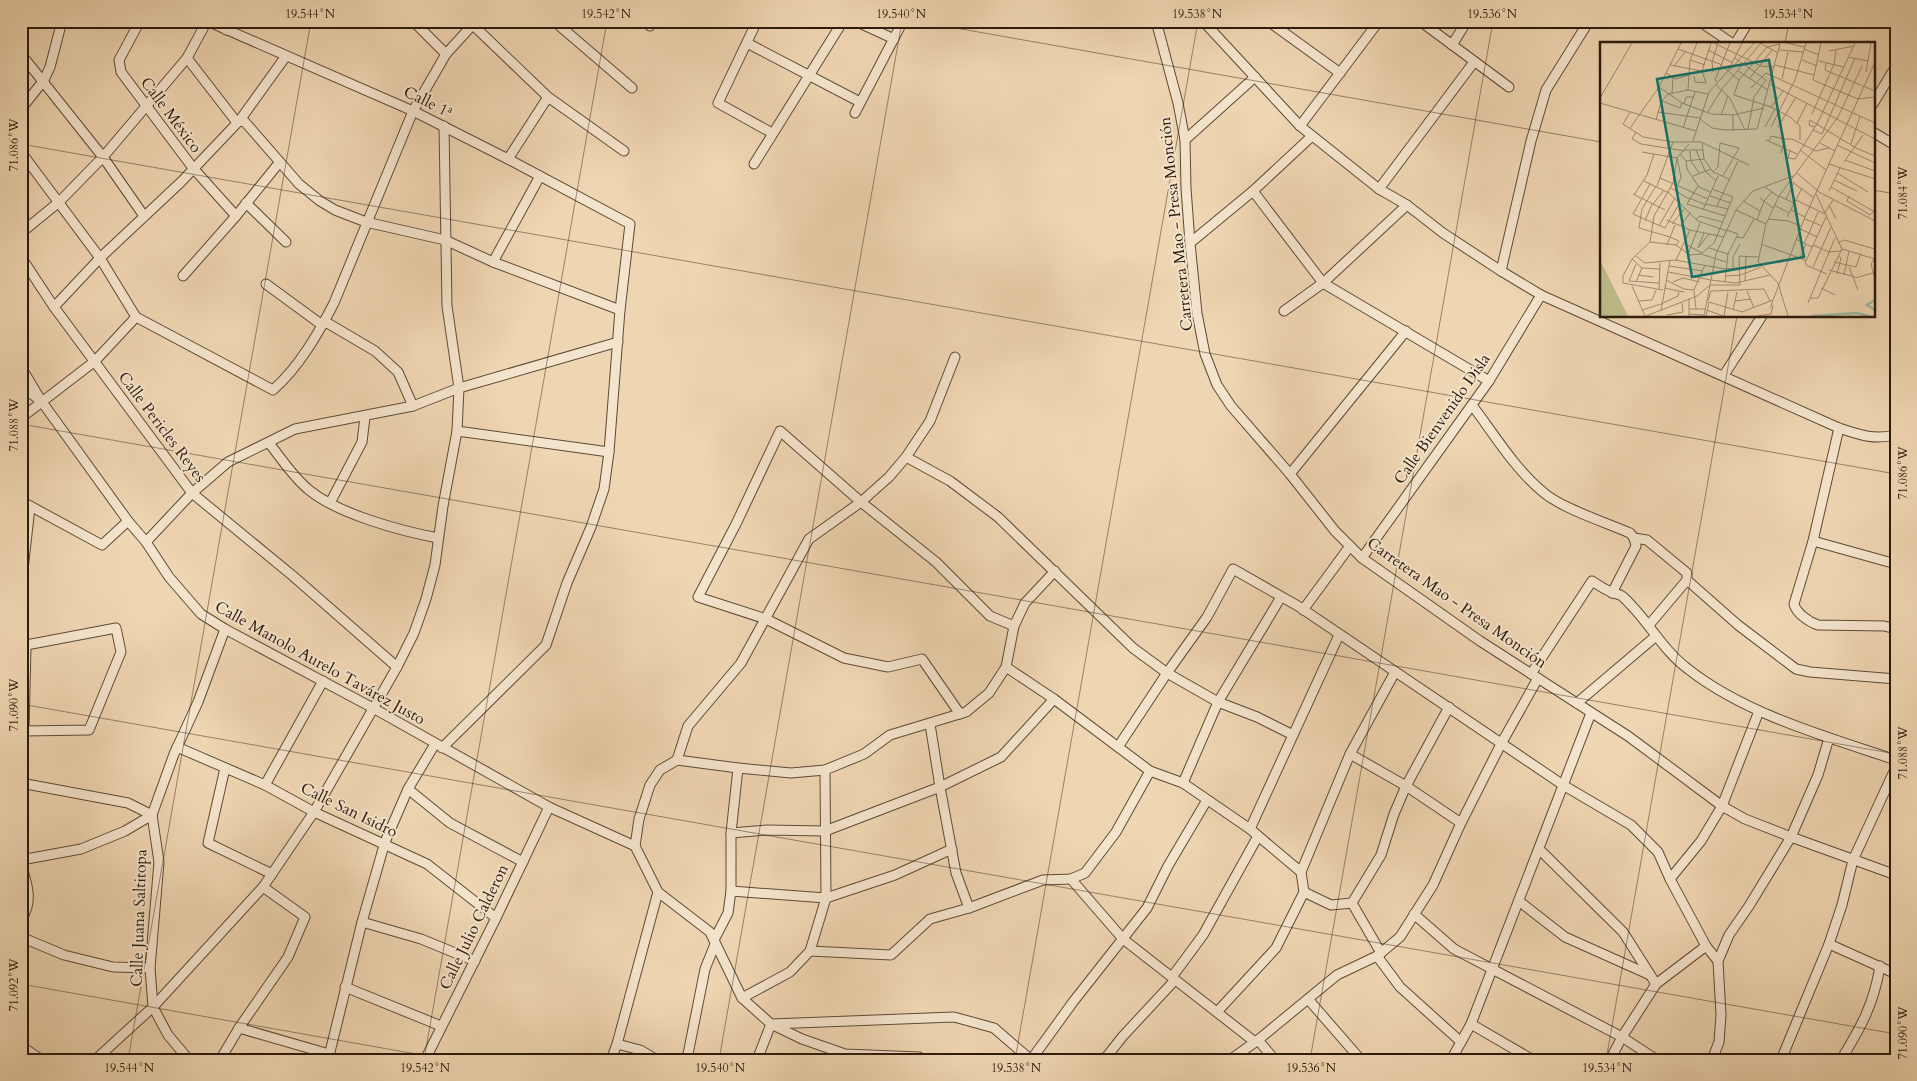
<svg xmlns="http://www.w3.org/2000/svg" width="1917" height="1081" font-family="Cardo,serif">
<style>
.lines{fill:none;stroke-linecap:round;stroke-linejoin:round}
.minor-casing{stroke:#5e4a35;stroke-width:11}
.minor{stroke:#f5e4cd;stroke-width:9}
.ticks{fill:none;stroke:#2d1b0b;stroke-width:1;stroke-opacity:0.45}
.labels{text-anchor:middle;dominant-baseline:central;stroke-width:4;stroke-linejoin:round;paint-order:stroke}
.street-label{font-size:16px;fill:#2d1b0b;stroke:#f5e4cd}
.inset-river{fill:none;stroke:#9bbaa7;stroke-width:2.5}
.inset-road{fill:none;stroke:#a18b6f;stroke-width:1}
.view{fill:#0f766e;fill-opacity:0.15;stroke:#0f766e;stroke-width:2.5}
.inset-edge{fill:none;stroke:#2d1b0b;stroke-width:2.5}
.neatline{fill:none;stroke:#2d1b0b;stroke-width:2}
.ticks-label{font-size:12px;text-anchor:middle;fill:#2d1b0b}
</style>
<rect width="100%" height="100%" fill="#efd6b2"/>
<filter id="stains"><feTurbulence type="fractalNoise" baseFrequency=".004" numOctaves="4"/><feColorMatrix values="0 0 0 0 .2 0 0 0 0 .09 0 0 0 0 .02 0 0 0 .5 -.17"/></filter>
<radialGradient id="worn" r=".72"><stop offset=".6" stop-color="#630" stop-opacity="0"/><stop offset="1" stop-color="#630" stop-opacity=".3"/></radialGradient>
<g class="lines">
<!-- minor casing -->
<g class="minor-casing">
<g id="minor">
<path d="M140 21 119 60 121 72 193 168 236 216"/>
<path d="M207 21 413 111 508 159 630 224 620 310 609 452 604 489 591 527 567 583 546 645 442 748"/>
<path d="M413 21 446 54"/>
<path d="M554 21 632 88"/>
<path d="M645 21 650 26"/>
<path d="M757 21 718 103 772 133"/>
<path d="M855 21 894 39"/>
<path d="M1156 21 1178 103 1185 140 1186 188 1190 243 1197 313 1205 354 1217 385 1231 406 1290 474 1335 531 1362 558 1480 641 1628 736 1722 806 1745 819 1791 837 1896 875"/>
<path d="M1203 21 1300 126 1379 189 1407 205 1443 233 1501 271 1541 295 1839 428C1860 435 1873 440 1896 435"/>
<path d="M1268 21 1340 73"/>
<path d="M1420 21 1509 87"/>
<path d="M1699 21 1733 44"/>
<path d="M1895 21 1896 22"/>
<path d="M473 25 548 97 624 151"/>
<path d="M226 30 232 21"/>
<path d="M747 43 860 102"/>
<path d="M1735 44 1749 21"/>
<path d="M1452 45 1467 21"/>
<path d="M21 54 103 157 144 216"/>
<path d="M187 58 235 120 245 122 299 184 320 201 335 210 366 222 445 240 493 262 620 310"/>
<path d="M1873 104 1896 66"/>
<path d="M21 109 44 80 50 67 62 21"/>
<path d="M855 113 903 21"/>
<path d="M1300 126 1379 21"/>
<path d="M1873 132 1896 146"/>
<path d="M1185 140 1255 77"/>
<path d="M21 152 100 258 136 317 273 390C299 367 318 334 334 303L413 111 446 54 476 21"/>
<path d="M508 159 548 97"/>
<path d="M754 164 843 21"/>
<path d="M1379 189 1474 62"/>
<path d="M1253 191 1323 283 1489 381"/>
<path d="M246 203 286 242"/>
<path d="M21 233 59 202 103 157 187 58 207 21"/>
<path d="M1190 243 1253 191 1312 136"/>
<path d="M21 257 54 307 192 493 293 576 397 667"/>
<path d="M493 262 540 176"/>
<path d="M1501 271 1531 141 1546 90 1589 21"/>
<path d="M183 276 236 216 279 163"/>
<path d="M266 284 322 325"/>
<path d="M54 307 100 258 181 182 240 120 286 56"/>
<path d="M1284 311 1323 283 1407 205"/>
<path d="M324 321 375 351 398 372 413 406"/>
<path d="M21 367 39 397"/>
<path d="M1724 375 1762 316"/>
<path d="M21 386 42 402 128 521 146 542 169 577 201 614 225 629 373 708 549 807 635 846"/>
<path d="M1472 405C1494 434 1514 468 1543 492 1561 508 1607 523 1630 533L1634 538 1636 546 1612 593"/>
<path d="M21 418 95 361 136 317"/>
<path d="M1839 428 1813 541 1794 604C1796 613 1809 622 1818 625L1884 626 1896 629"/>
<path d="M457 431 609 452"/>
<path d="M269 443C281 458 293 477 309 490 338 514 401 531 438 538"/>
<path d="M906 457 950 481 998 517 1133 648 1167 673 1218 702 1257 717 1293 735"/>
<path d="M1290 474 1406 331"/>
<path d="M21 501 102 545 128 521"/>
<path d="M330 503 362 442 365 417"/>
<path d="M1634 538 1647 540 1687 573V580L1649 625"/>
<path d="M1813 541 1896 564"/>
<path d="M146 542 192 493 228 462 295 429 413 406 459 388 618 342"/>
<path d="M1362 558 1489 381 1541 295"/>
<path d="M1687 580 1738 625 1796 669 1810 672 1896 679"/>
<path d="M21 588 30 507"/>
<path d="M1303 610 1350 546"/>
<path d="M21 646 116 628 121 652 89 730 24 731"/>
<path d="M1006 667 1054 699 1150 771 1183 783 1250 829 1301 872"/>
<path d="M1531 674 1592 581C1598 585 1604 589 1611 592 1615 594 1619 594 1622 596 1647 618 1661 649 1688 669 1745 714 1827 737 1896 760"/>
<path d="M1577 703 1656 636"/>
<path d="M960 714 922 659 888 667 844 658 766 619 698 597 736 524 780 431 861 502 936 562 990 616 1014 626"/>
<path d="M930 724 940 787 956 873 969 908"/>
<path d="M21 739 24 731 26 646"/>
<path d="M177 747 265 785 314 812 427 864 496 918"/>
<path d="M1118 747 1167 673 1207 617 1233 569 1298 606 1563 785 1631 825 1658 852 1670 879 1706 946 1718 961"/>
<path d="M1350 754 1406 786 1461 823"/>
<path d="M677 760 688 726 741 663 809 539 861 502 889 477 906 457 930 421 955 357"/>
<path d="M225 768 208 843 272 874"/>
<path d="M21 783 128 803 152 815"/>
<path d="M1183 783 1218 702 1281 597"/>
<path d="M265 785 323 681"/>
<path d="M408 789 450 823 523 862"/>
<path d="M1250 829 1339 635"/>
<path d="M731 833 767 830 825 831 940 787 1001 757 1054 699"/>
<path d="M1539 849 1623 932 1656 984"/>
<path d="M21 860 81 849 125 831 152 815"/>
<path d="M21 864C27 884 34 901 21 920"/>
<path d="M1071 879 1123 939 1255 1042"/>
<path d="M1670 879 1701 841 1722 806 1759 711"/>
<path d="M731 891 826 898 895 875 952 849"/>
<path d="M1304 892 1331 905 1352 903"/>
<path d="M1519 901 1565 937 1650 975"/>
<path d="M1414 914 1454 949 1622 1037 1657 1060"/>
<path d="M362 922 421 939 475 961"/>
<path d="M21 937 64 955 113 967 150 968"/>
<path d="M714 940 728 913 731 891V833L738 768"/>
<path d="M1829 944 1896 974"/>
<path d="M810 951 891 955 930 919 969 908 1043 880 1071 879 1085 873 1116 832 1150 771"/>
<path d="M1381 953 1352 903 1381 855 1394 814 1406 786 1449 707"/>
<path d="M1377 956 1400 987 1461 1042"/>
<path d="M1172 977 1203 935 1258 836"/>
<path d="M345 987 441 1026"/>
<path d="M742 998 790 972 810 951 826 898 825 770"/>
<path d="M1308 999 1361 1060"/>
<path d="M1217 1012 1276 948 1304 892 1301 872 1350 754 1395 672"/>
<path d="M1471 1024 1533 1060"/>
<path d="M239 1028 329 1054"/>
<path d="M1258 1040 1275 1060"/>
<path d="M617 1044 640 1050 657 1060"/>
<path d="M21 1046 42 1060"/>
<path d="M95 1060 153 1007 263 887 314 812 397 667 414 633 426 599 435 565 443 506 457 431 459 388 447 306 444 126"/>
<path d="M189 1060 168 1035 153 1007 150 968 159 862 152 815 174 754 198 702 225 629"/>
<path d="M220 1060 239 1028 288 957 305 917 263 887"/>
<path d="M328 1060 362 922 385 842 408 789 435 744"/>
<path d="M425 1060 496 918 549 807"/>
<path d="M611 1060 617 1044 658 892"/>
<path d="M685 1060 688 1054 705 969 715 944"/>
<path d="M757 1060 771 1024 954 1017 994 1028 1031 1060 1073 1002 1147 908 1168 866 1207 800"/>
<path d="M923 1060 919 1057 845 1054 802 1039 771 1024 742 998 710 932 658 892 635 846 639 819 650 785 660 770 677 760 738 768 791 773 825 770 864 754 890 735 966 712 989 693 1006 667 1014 626 1025 603 1055 571"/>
<path d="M1104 1060 1123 1036 1175 980"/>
<path d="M1230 1060 1258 1040 1337 975 1377 956 1400 937 1433 885 1461 823 1501 744 1538 678"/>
<path d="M1451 1060 1471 1024 1591 713"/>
<path d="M1610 1060 1622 1037 1656 984 1706 946"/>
<path d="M1712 1060 1719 1042 1721 1015 1718 961 1729 935 1749 906 1791 837 1818 775 1829 738"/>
<path d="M1781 1060 1829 944 1842 905 1853 860 1896 767"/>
<path d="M1841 1060C1861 1027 1874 1004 1880 966"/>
</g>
</g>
<!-- minor -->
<use href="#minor" class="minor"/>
</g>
<!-- ticks -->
<path class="ticks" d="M916 21 1601 142M1785 44 1789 21M21 144 1896 474M1873 190 1896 194M21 424 1896 754M21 704 1896 1034M21 984 450 1060M128 1060 311 21M424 1060 607 21M719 1060 902 21M1015 1060 1198 21M1310 1060 1493 21M1606 1060 1737 316"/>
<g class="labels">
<!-- street labels -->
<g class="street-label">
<text transform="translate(428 102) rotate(26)">Calle 1ª</text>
<text transform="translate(171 115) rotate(53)">Calle México</text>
<text transform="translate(1176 224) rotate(-96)">Carretera Mao - Presa Monción</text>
<text transform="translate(1442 419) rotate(-55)">Calle Bienvenido Disla</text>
<text transform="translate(162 427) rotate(53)">Calle Pericles Reyes</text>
<text transform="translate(1457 603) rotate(35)">Carretera Mao - Presa Monción</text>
<text transform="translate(320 663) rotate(29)">Calle Manolo Aurelo Tavárez Justo</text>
<text transform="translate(349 810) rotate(26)">Calle San Isidro</text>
<text transform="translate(139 918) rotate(-88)">Calle Juana Saltitopa</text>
<text transform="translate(474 927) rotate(-64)">Calle Julio Calderon</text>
</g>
</g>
<!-- overview -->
<g transform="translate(1600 42)">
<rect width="275" height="275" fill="#efd6b2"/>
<path d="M0 218 28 274H0Z" fill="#bcbd8a"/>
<path class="inset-river" d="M275 258 267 263 275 268M212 274 257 271 269 274"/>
<path class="inset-road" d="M114 1 161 24 174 25M160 1 178 11M187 1 204 5M221 1 213 38 258 57 275 55M180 2 167 5 139 38 134 53 171 65 190 75 200 84V98M78 7 120 22 139 38M204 7 219 13M108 8 133 21M179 8 203 10M229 9 254 4M248 15 268 19M135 16 166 38M90 18 105 23M202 18 217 24M219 19 243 25M226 20 225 28 275 49M70 23 102 29M175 23 214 33M74 24 85 10M130 28 154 1M138 29 168 48M113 30 112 20 118 1M266 30 271 1M66 31 76 37 89 33M94 34 95 40 106 41 102 29 111 1M149 37 172 8M182 37 188 10M117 40 115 38 130 1M170 42 275 97M116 43 130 56 145 88M59 45 82 61 111 72 133 73 164 66M151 46 166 31 275 81M88 48 90 18 97 1M72 51 73 36M0 56 32 1M62 59 80 66 82 61M0 61 96 89M84 62 86 55H94M171 65 184 48M30 70 23 82 43 95 73 100H102L104 117 113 130 129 137M58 70 100 76M107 71 122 47 161 1M212 72 234 22 236 8M121 73 128 54M133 73V89M100 77 112 86 125 88 157 87 180 2M56 78 61 60 68 52 88 48 108 52M197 81 207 61M165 85 175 67M171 85 195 38 206 1M178 85 196 55M215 85 209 83 210 78 256 106 275 114M30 86 59 45 81 1M83 86 95 50M148 87 154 55 166 38M213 88 222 92 255 16M36 90 32 97 41 102 85 109M166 98 197 112M93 99 109 50 128 29 142 1M169 100 171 94 185 97M103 101 149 123M220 101 235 109M251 102 260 74M237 103 275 121M85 108H103M96 108 105 129 116 139M190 108 188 116 195 117 218 80 255 1M200 108 226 128M90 109 91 119 99 131M42 110 77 116 81 135 78 143M181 111 185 97H192L216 109 229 106M80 112 86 119 104 117M245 118 275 129M86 119 87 127 99 145 110 150M244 120 263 93M229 122 275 137M113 130 118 125 120 101 139 106 123 134M197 131 219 150 275 179M237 131 268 150M93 134 111 127M60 136 108 157M234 138 257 149M44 139 69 151 98 179 127 189M191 139 214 156M50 142 33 172 65 186 79 162M56 144 42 167 39 186 70 195 79 199 76 203M57 144 73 100M165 145 179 155M231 145 275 170M71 146 89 157M229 149 240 126M33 152 65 168M216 152 242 207M34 153 47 133 54 112M110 154 131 161M179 154 194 161M249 154 247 159 270 173 274 169M89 156 106 163M160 156 173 166M186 157 194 141M196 158 225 172M143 159 160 169M53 162 64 148M87 162 125 174M87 162 98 144M106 162 128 167M174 163 189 171M229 163 236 177M117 164 138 119M103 168 118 134M136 168 166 182M191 168 205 175M225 170 234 157M187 175 202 146M96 177 100 174 122 180M168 177 188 179 201 184M205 177 222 184M67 178 90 188 124 195M157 178 164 159 172 150M45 179 52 162M72 182 85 166M59 184 75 156M80 184 90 171M200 187 209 191 204 201M137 195 143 196 154 177M217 195 209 191 218 170M196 197 212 205M50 200 76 203 90 213 101 212 126 220M238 201 244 198 275 207M85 202 102 211M161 202 205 218 206 223 227 232M67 203 75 183M213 203 229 210 241 209M98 206 109 192M98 206 104 191M109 206 128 212M242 207 275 217M88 212 100 181M101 212 114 201 133 155 112 147M36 214 45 221 75 218 125 227 138 226M200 216 206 202M32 217 42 226 60 227M274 217 271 222 275 237M76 218 90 188M206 219 226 175M234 220 256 225 261 211M69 224 103 229M213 225 231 185M249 225 258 248M133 226V215L140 202M229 228 255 235M68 230 111 238M237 232 241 216 238 214M38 233 53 235M244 233 249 209M126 234 141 233 161 225M255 236 273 231M66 238 84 247 94 248 105 223M111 238 136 241 170 233M29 239 59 241M29 239 36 222M145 239 146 214M36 240 42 226M73 240 83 236 100 240M125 240 128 212 138 192 127 188M32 244 45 274M64 246 84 250M221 246 235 253M59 248 60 221M63 248 23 241V234L32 217 50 200 54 174 73 141 77 116 89 102M94 249 96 267M147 249 154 266M210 256H218L242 207M89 257V274M39 259 52 258 56 248M108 259 111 249 164 247 170 259M135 259 151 257M208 261 235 196M61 262 78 254 79 250M170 266 205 175 275 20M89 267H105M42 268 61 262M107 268 123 274M133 268 137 250M61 269 70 218M89 272 104 273M67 273 83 270 82 261M46 274 97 254 110 243H140L139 214 158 215M104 274 116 212 136 168 153 149 193 134M106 274 109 260 142 270 173 258M124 274 128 250M157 274 171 272 173 263M188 274 178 241 158 220 166 182 179 154 238 75 262 24"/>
<path class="view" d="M169 18 204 215 92 235 57 37Z"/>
<rect width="275" height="275" class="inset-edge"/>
</g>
<!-- margin -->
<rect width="1917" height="1081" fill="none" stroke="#efd6b2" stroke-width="55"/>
<rect x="28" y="28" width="1862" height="1026" class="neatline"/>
<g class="ticks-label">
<text x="310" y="18">19.544°N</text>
<text x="606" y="18">19.542°N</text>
<text x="901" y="18">19.540°N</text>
<text x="1197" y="18">19.538°N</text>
<text x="1492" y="18">19.536°N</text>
<text x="1788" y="18">19.534°N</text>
<text transform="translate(14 145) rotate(-90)" y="4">71.086°W</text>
<text transform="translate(1903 193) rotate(-90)" y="4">71.084°W</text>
<text transform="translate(14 425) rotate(-90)" y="4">71.088°W</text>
<text transform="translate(1903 473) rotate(-90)" y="4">71.086°W</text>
<text transform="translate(14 705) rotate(-90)" y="4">71.090°W</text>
<text transform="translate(1903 753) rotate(-90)" y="4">71.088°W</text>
<text transform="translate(14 985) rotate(-90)" y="4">71.092°W</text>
<text transform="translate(1903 1033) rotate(-90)" y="4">71.090°W</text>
<text x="129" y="1072">19.544°N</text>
<text x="425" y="1072">19.542°N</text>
<text x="720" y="1072">19.540°N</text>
<text x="1016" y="1072">19.538°N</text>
<text x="1311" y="1072">19.536°N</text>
<text x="1607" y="1072">19.534°N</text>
</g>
<rect width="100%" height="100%" filter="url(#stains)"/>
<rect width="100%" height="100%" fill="url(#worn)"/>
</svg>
